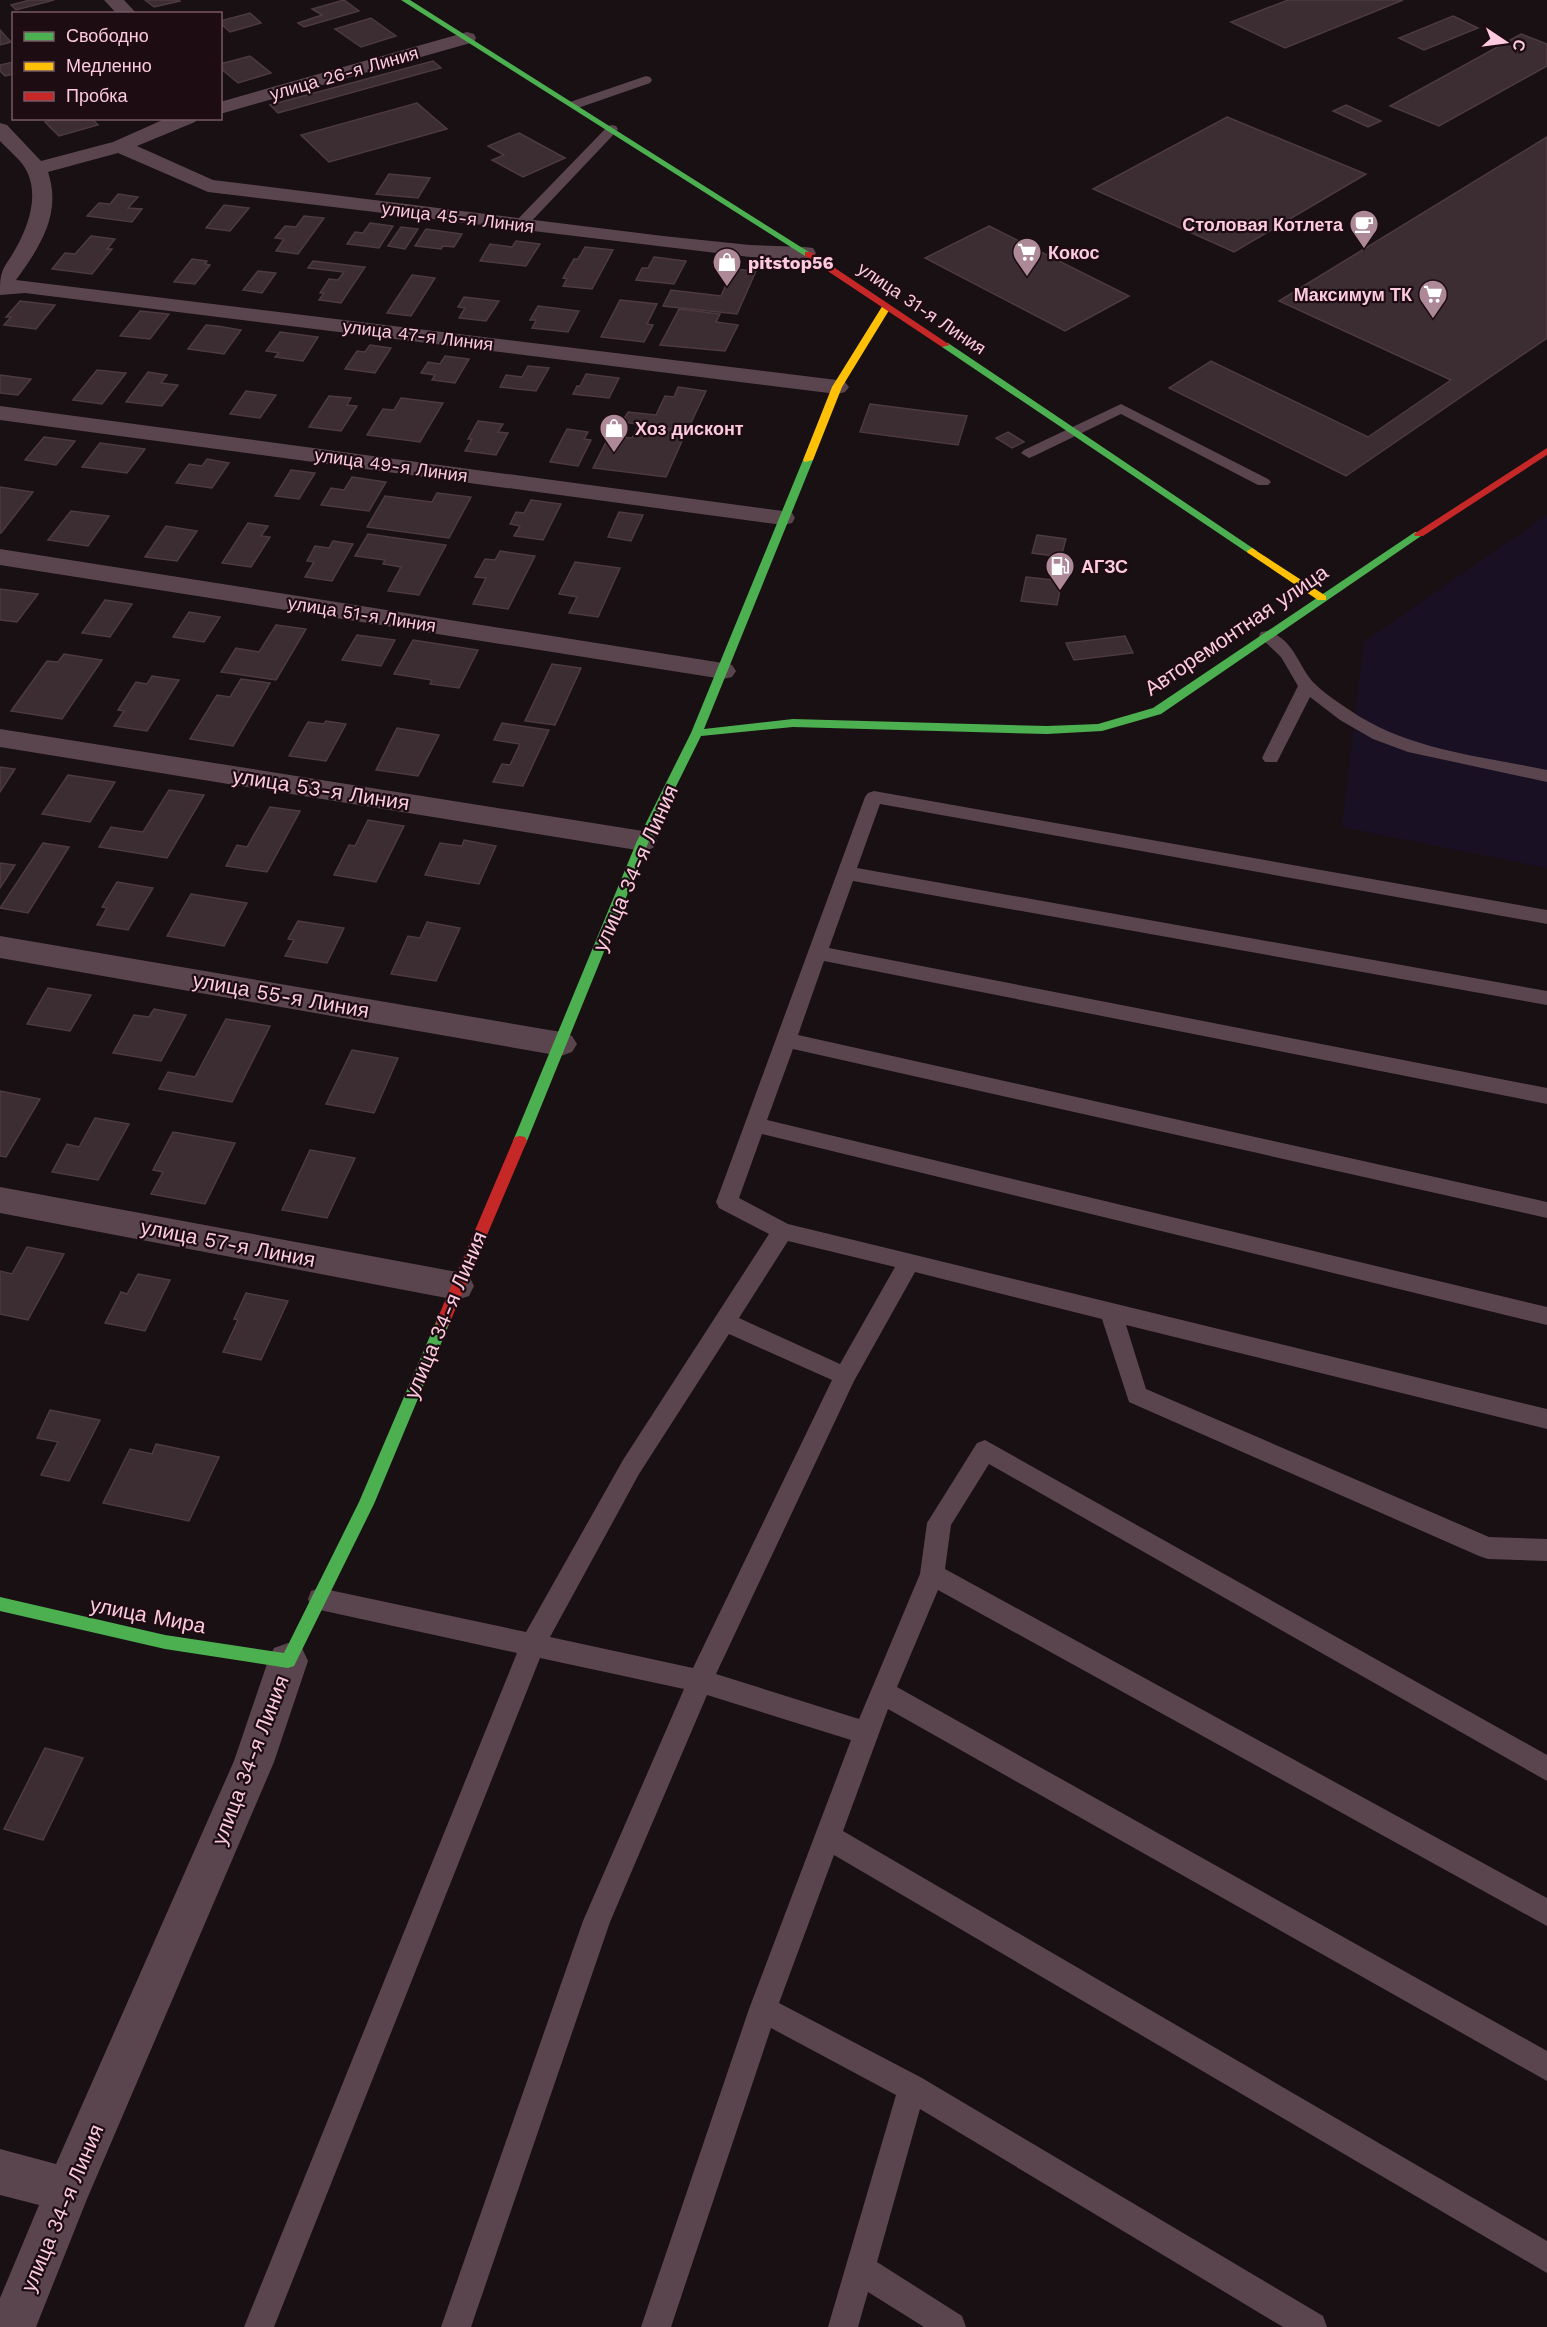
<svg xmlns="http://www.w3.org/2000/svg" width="1547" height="2327" font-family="'Work Sans',sans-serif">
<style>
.green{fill:#1a1024}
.building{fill:#3c2d32;stroke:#4d3a41;stroke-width:1.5}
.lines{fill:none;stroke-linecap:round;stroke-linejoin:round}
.lane{fill:#5a454e;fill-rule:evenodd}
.street{fill:#5a454e;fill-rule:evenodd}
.fast{fill:#4caf50;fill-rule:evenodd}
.slow{fill:#ffc107;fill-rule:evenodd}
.jam{fill:#c62828;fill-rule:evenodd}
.labels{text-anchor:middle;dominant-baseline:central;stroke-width:4.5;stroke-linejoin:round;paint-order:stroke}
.far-street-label{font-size:18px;fill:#fdcadf;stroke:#1d0c12}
.far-poi-label{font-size:18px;font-weight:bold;fill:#fdcadf;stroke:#1d0c12;text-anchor:start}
.street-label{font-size:21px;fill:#fdcadf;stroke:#1d0c12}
</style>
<rect width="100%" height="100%" fill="#191013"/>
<!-- green -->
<path class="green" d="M1547 515V868L1342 827 1364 642Z"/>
<!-- building -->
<g class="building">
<path d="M30 0H54L16 10 11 5Z"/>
<path d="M145 0H179L180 1 154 7Z"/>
<path d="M344 0 359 11 304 27 298 23 322 15 312 9Z"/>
<path d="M1288 0H1403L1285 48 1231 22Z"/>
<path d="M250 13 261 23 230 32 220 23V21Z"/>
<path d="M1453 16 1478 28 1424 50 1399 38Z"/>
<path d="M371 18 396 36 361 47 335 29Z"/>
<path d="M0 30 11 42 0 45Z"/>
<path d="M1521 34 1547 44V66L1439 126 1390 106Z"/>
<path d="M250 56 271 73 238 83 220 68V64Z"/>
<path d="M433 61 441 68 278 113 270 105Z"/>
<path d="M14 62V74L5 76 0 71V65Z"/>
<path d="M417 103 447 129 329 162 301 135Z"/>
<path d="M1346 105 1381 121 1368 127 1333 111Z"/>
<path d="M1227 117 1366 174 1234 252 1093 189Z"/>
<path d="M57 118H91L98 125 59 136 45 122Z"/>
<path d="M519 133 565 158 523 177 492 160 504 155 488 146Z"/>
<path d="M1547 137V338L1346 476 1169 388 1211 361 1368 437 1451 380 1279 301Z"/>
<path d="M389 174 430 178 418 198 376 194Z"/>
<path d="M118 194 138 197 128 208 142 209 132 222 87 216 99 203 110 204Z"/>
<path d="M224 205 249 208 230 231 206 228Z"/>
<path d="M304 216 324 218 298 254 276 251 284 239 275 238 285 226 296 227Z"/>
<path d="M370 223 393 226 379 248 347 244 355 232 363 233Z"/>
<path d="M989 226 1129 296 1065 331 925 258Z"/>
<path d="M401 227 418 229 405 249 388 246Z"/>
<path d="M426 229 462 234 454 247 443 246 441 249 415 246Z"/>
<path d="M91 236 115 239 107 249H112L92 274 52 269 65 253 75 254Z"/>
<path d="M516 241 540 244 526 266 480 261 490 244 512 247Z"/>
<path d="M585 247 613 250 592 289 563 286 567 279 563 278 574 259H578Z"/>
<path d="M654 257 686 261 674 284 636 280 642 268H648Z"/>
<path d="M192 259 207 261 205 264 210 265 195 284 174 282Z"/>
<path d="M313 261 365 267 341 303 319 300 324 293H320L329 279 338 280 344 272 308 268Z"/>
<path d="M733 269 756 271 737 314 663 306 671 290 721 296Z"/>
<path d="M258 271 276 273 262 293 243 290Z"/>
<path d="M412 275 435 278 411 316 387 313Z"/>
<path d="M464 297 499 301 486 321 459 318 465 308 458 307Z"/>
<path d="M620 300 657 304 647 324 653 325 644 342 601 337Z"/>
<path d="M20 301 55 305 36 329 4 325 11 317H6Z"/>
<path d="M538 306 579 311 568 332 532 328 536 320H530Z"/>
<path d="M679 309 720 314 716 322 738 325 725 351 660 345Z"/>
<path d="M140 311 169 314 150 339 120 336Z"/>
<path d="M206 325 217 326 241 330 224 354 188 349Z"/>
<path d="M280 332 318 337 303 361 275 357 279 353 266 351Z"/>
<path d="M370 345 391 348 375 373 345 369 357 351 365 352Z"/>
<path d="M445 356 469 359 455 383 432 380 435 375 421 373 428 362 440 364Z"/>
<path d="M528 366 549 368 536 391 500 387 506 375 522 377Z"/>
<path d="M97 370 126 373 102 404 73 400Z"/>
<path d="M148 372 167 375 161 383 178 385 162 406 126 402Z"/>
<path d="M586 374 619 378 609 398 573 394 577 386H580Z"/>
<path d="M0 375 31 379 18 395 0 393Z"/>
<path d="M678 387 706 391 687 431 622 422 628 412 656 415 665 396 674 397Z"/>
<path d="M246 391 276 395 260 418 230 414Z"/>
<path d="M329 396 351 398 347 405 357 406 341 431 309 427Z"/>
<path d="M401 398 443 403 420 442 367 435 383 409 394 410Z"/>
<path d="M870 404 925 411 967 416 958 445 860 432Z"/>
<path d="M478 421 503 424 498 432 508 433 496 455 465 451 472 439H468Z"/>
<path d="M638 426 686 432 666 477 593 468 609 436 632 438Z"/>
<path d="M567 429 588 432 584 439 591 440 578 466 550 462Z"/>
<path d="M1008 432 1024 442 1012 448 996 438Z"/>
<path d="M44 437 75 441 56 465 25 460Z"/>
<path d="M100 443 145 449 127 473 82 467Z"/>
<path d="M207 459 229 463 212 488 176 483 189 464 202 466Z"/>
<path d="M291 470 315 473 299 499 275 496Z"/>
<path d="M352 477 386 482 369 511 321 505 331 488 344 490Z"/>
<path d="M0 487 33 492 1 533H0Z"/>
<path d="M437 493 471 497 449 538 367 527 385 496 432 502Z"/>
<path d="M531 500 561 504 543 540 514 536 520 526 510 524 516 512 524 513Z"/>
<path d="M71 511 109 516 88 546 48 540Z"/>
<path d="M619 512 643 515 631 541 608 537Z"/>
<path d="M248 523 268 526 261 536 270 537 251 567 222 563Z"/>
<path d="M166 526 197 531 177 561 145 557Z"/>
<path d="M368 534 446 545 419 595 388 591 401 567 383 564 385 560 355 556Z"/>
<path d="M1037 535 1066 539 1061 557 1032 553Z"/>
<path d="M333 541 353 544 332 581 305 577 314 562 307 561 315 546 329 548Z"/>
<path d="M500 551 535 556 508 609 473 604 486 578 475 577 485 559 495 560Z"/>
<path d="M575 562 620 568 598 617 569 613 577 597 559 594Z"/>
<path d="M1026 577 1062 581 1057 605 1021 601Z"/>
<path d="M0 589 38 594 17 622 0 620Z"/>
<path d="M105 600 132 604 110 637 82 633Z"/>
<path d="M189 612 220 617 204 642 173 637Z"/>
<path d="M276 625 306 629 276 680 221 672 236 648 259 652Z"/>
<path d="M357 635 395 640 381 666 342 660Z"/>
<path d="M1125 636 1133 653 1074 660 1066 643Z"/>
<path d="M413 640 478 650 459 688 430 684 432 680 394 674Z"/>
<path d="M64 654 102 660 62 719 11 711 47 661 58 662Z"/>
<path d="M552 664 581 668 555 725 525 721Z"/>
<path d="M152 676 179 680 147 731 114 726 124 711 118 710 136 682 147 684Z"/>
<path d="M241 679 270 683 233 746 190 739 217 695 230 697Z"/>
<path d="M326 721 346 724 326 761 289 756 308 722 324 724Z"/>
<path d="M502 723 549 730 523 786 493 782 502 764 510 765 520 744 494 740Z"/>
<path d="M397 728 439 735 418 776 376 770Z"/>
<path d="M0 767 15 769 0 792Z"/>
<path d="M68 775 115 782 90 822 42 814Z"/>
<path d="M169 790 204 795 167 858 99 847 111 827 143 832Z"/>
<path d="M270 807 300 811 267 872 226 866 237 845 247 847Z"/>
<path d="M368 820 404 826 376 882 334 875 349 845 355 846Z"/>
<path d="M464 840 496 846 479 884 425 875 440 843 462 846Z"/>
<path d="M43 843 69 847 28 913 0 908Z"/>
<path d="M0 863 15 865 0 888Z"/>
<path d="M117 882 153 888 128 930 97 925 107 908 102 907Z"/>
<path d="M191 894 247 903 224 946 167 936Z"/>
<path d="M298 921 344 928 327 963 285 956 294 940 288 939Z"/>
<path d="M427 922 460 928 436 981 391 974 408 936 420 938Z"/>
<path d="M48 988 91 995 70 1031 27 1024Z"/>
<path d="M154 1009 186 1015 161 1061 113 1053 134 1015 149 1017Z"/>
<path d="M226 1019 270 1026 232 1102 159 1089 168 1072 195 1077Z"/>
<path d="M352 1050 398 1058 374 1113 326 1104Z"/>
<path d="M0 1091 40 1099 6 1157 0 1156Z"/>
<path d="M95 1118 129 1124 98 1180 52 1172 67 1144 79 1147Z"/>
<path d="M173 1132 235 1143 205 1204 151 1194 163 1172 153 1170Z"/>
<path d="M310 1150 355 1158 327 1218 282 1210Z"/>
<path d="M27 1247 64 1254 28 1320 0 1314V1271L12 1274Z"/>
<path d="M138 1274 170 1280 145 1331 105 1323 121 1292 127 1294Z"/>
<path d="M246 1293 288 1301 261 1360 223 1352 238 1320 234 1319Z"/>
<path d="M50 1410 100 1420 69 1481 41 1475 58 1442 37 1438Z"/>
<path d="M156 1444 219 1457 189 1521 103 1503 130 1449 152 1454Z"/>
<path d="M45 1748 83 1758 43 1840 4 1829Z"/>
</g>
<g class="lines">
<!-- lane -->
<g class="lane">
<path d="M646 76 650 77 652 80 650 83 578 108 574 109 568 105 570 102Z"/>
<path d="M612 125 616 126 618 129 616 132 525 228H515L513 225 515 222 608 126Z"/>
<path d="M1121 404 1268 479 1271 482 1268 485H1258L1121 414 1034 456 1029 458 1021 453 1024 450Z"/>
<path d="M1267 631C1294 638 1298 667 1315 684 1325 694 1339 703 1351 711 1408 750 1481 756 1547 770V782L1408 752 1373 739 1340 720 1310 697 1277 762H1265L1262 758 1298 686 1281 657 1259 636 1261 632Z"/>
<path d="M874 791 1547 910V924L880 804 857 868 1547 991V1005L853 881 829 948 1547 1088V1104L824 961 798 1035 1547 1202V1218L793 1049 767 1120 1547 1307V1325L762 1134 739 1198 788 1224 1547 1409V1429L1126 1325 1146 1389 1489 1537 1547 1539V1561L1488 1559 1479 1556 1129 1402 1102 1319 915 1272 854 1381 716 1674 859 1719 920 1574 927 1523 977 1443 985 1440 1547 1755V1781L989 1464 951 1525 945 1569 1547 1898V1926L938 1590 897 1687 1547 2051V2081L888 1709 843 1831 1547 2241V2273L834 1855 779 2003 922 2078 1323 2316 1327 2327H1283L920 2109 877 2262 962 2316 966 2327H924L868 2292 858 2327H828L896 2095 771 2028 671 2327H641L749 2009 851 1740 707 1695 610 1922 471 2327H441L583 1921 684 1689 540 1658 274 2327H244L517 1653 320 1610 311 1607 308 1599 311 1591 320 1588 526 1632 623 1460 769 1234 719 1208 716 1202 865 797 868 793ZM788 1241 895 1267 840 1364 739 1318ZM729 1334 832 1380 693 1668 550 1637 639 1474Z"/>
</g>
<!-- street -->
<g class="street">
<path d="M104 0H124L137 14H117Z"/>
<path d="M467 32 474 34 476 38 474 42 220 114V102Z"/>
<path d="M167 118H198L195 122 137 146 213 180 663 236 750 245 805 247 813 248 816 253 813 258 805 259 750 257 208 192 118 153 48 172C62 214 40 247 16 280L837 380 845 382 849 387 845 392 837 394 25 293 0 295C0 267 3 271 16 248 29 225 40 193 25 168 19 158 8 150 0 141V123L7 125 41 161 113 142Z"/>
<path d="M0 406 783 511 792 513 795 518 792 523 783 525 0 420Z"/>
<path d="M0 549 723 663 732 665 736 671 732 677 723 679 0 565Z"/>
<path d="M0 729 643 831 653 834 657 841 653 848 643 851 0 747Z"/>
<path d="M0 936 561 1032 572 1036 577 1044 572 1052 561 1056 0 958Z"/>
<path d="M0 1187 457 1272 469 1276 474 1286 469 1296 457 1300 0 1213Z"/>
<path d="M288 1643 302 1648 308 1661 274 1762 87 2199 36 2327H0V2298L39 2205 0 2195V2149L56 2164 234 1761 268 1661 274 1648Z"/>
</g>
<!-- fast -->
<g class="fast">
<path d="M401 0H410L812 254 805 256Z"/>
<path d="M942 343H948L1257 551 1252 554 1248 553 942 347Z"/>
<path d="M808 457 813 460 704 729 793 719 1047 726 1098 724 1153 708 1415 532H1423L1424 534 1161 714 1102 731 1047 734 793 727 701 736 649 841 527 1141 525 1145H515L513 1141 637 841 691 733 803 460Z"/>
<path d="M443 1316 448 1318 450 1322 374 1504 294 1666 288 1668 165 1649 0 1611V1597L165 1635 284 1653 359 1502 436 1322 438 1318Z"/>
</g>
<!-- slow -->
<g class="slow">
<path d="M883 305 891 307 842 387 813 460 805 462 803 460 832 387Z"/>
<path d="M1252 548 1326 596V600H1318L1248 553 1247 551Z"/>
</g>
<!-- jam -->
<g class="jam">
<path d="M805 252H811L950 345 942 347 805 256Z"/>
<path d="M1547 448V455L1423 536H1415L1414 534Z"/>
<path d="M520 1136 525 1137 527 1141 450 1322 448 1326 443 1328 438 1326 436 1322 513 1141 515 1137Z"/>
</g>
</g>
<!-- icons -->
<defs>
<g id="cafe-pin" transform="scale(1.5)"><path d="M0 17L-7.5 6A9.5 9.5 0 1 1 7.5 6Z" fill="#ad8998" stroke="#1d0c12"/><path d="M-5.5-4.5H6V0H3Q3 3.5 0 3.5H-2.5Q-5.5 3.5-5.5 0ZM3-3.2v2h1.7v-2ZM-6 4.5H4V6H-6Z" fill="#fff"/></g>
<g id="supermarket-pin" transform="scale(1.5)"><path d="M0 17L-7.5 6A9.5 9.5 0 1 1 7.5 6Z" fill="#ad8998" stroke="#1d0c12"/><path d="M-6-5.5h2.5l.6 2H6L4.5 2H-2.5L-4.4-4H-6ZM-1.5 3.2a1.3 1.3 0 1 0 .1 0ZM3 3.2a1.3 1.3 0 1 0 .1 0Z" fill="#fff"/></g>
<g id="shop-pin" transform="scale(1.5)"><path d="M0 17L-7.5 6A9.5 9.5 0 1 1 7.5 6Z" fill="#ad8998" stroke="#1d0c12"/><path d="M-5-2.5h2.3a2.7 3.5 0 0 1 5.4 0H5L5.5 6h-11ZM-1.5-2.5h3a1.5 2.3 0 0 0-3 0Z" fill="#fff"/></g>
<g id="fuel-pin" transform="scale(1.5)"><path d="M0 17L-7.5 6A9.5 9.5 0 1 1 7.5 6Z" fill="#ad8998" stroke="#1d0c12"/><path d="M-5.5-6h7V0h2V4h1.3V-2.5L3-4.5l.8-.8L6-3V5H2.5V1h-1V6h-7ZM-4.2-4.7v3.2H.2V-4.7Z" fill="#fff"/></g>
</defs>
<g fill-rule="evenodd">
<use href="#cafe-pin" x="1364" y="224"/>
<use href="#supermarket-pin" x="1027" y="252"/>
<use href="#shop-pin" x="727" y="262"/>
<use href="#supermarket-pin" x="1433" y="294"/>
<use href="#shop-pin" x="614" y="428"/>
<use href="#fuel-pin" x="1060" y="566"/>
</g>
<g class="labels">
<!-- far-street labels -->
<g class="far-street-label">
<text transform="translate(344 73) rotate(-16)">улица 26-я Линия</text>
<text transform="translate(458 217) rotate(7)">улица 45-я Линия</text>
<text transform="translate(922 308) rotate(34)">улица 31-я Линия</text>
<text transform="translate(418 335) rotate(7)">улица 47-я Линия</text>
<text transform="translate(391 465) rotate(8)">улица 49-я Линия</text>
<text transform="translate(362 614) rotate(9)">улица 51-я Линия</text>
</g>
<!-- far-poi labels -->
<g class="far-poi-label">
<text x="1343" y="224" text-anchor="end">Столовая Котлета</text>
<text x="1048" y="252">Кокос</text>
<text x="748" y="262">pitstop56</text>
<text x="1412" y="294" text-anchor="end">Максимум ТК</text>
<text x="635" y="428">Хоз дисконт</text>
<text x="1081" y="566">АГЗС</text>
</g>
<!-- street labels -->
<g class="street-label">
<text transform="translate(1236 630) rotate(-34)">Авторемонтная улица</text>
<text transform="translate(321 789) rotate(9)">улица 53-я Линия</text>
<text transform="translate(635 868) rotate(-66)">улица 34-я Линия</text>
<text transform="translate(281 995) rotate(10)">улица 55-я Линия</text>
<text transform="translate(228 1243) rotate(11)">улица 57-я Линия</text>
<text transform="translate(445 1315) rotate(-67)">улица 34-я Линия</text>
<text transform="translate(148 1615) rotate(11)">улица Мира</text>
<text transform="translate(250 1760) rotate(-69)">улица 34-я Линия</text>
<text transform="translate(62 2208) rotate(-67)">улица 34-я Линия</text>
</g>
</g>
<!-- legend -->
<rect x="12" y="12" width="210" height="108" fill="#1d0c12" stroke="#775864" stroke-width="1.5"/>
<rect x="24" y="32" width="30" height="9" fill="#4caf50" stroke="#775864" stroke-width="1.5"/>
<text x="66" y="42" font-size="18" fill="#fdcadf">Свободно</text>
<rect x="24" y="62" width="30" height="9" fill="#ffc107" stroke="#775864" stroke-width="1.5"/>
<text x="66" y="72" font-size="18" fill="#fdcadf">Медленно</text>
<rect x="24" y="92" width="30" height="9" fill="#c62828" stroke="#775864" stroke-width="1.5"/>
<text x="66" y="102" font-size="18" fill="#fdcadf">Пробка</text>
<!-- north arrow -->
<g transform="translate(1505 42) rotate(103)" stroke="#1d0c12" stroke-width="4.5" paint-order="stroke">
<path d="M0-4.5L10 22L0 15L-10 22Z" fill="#fdcadf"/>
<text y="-9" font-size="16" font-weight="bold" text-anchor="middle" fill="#fdcadf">С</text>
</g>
</svg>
